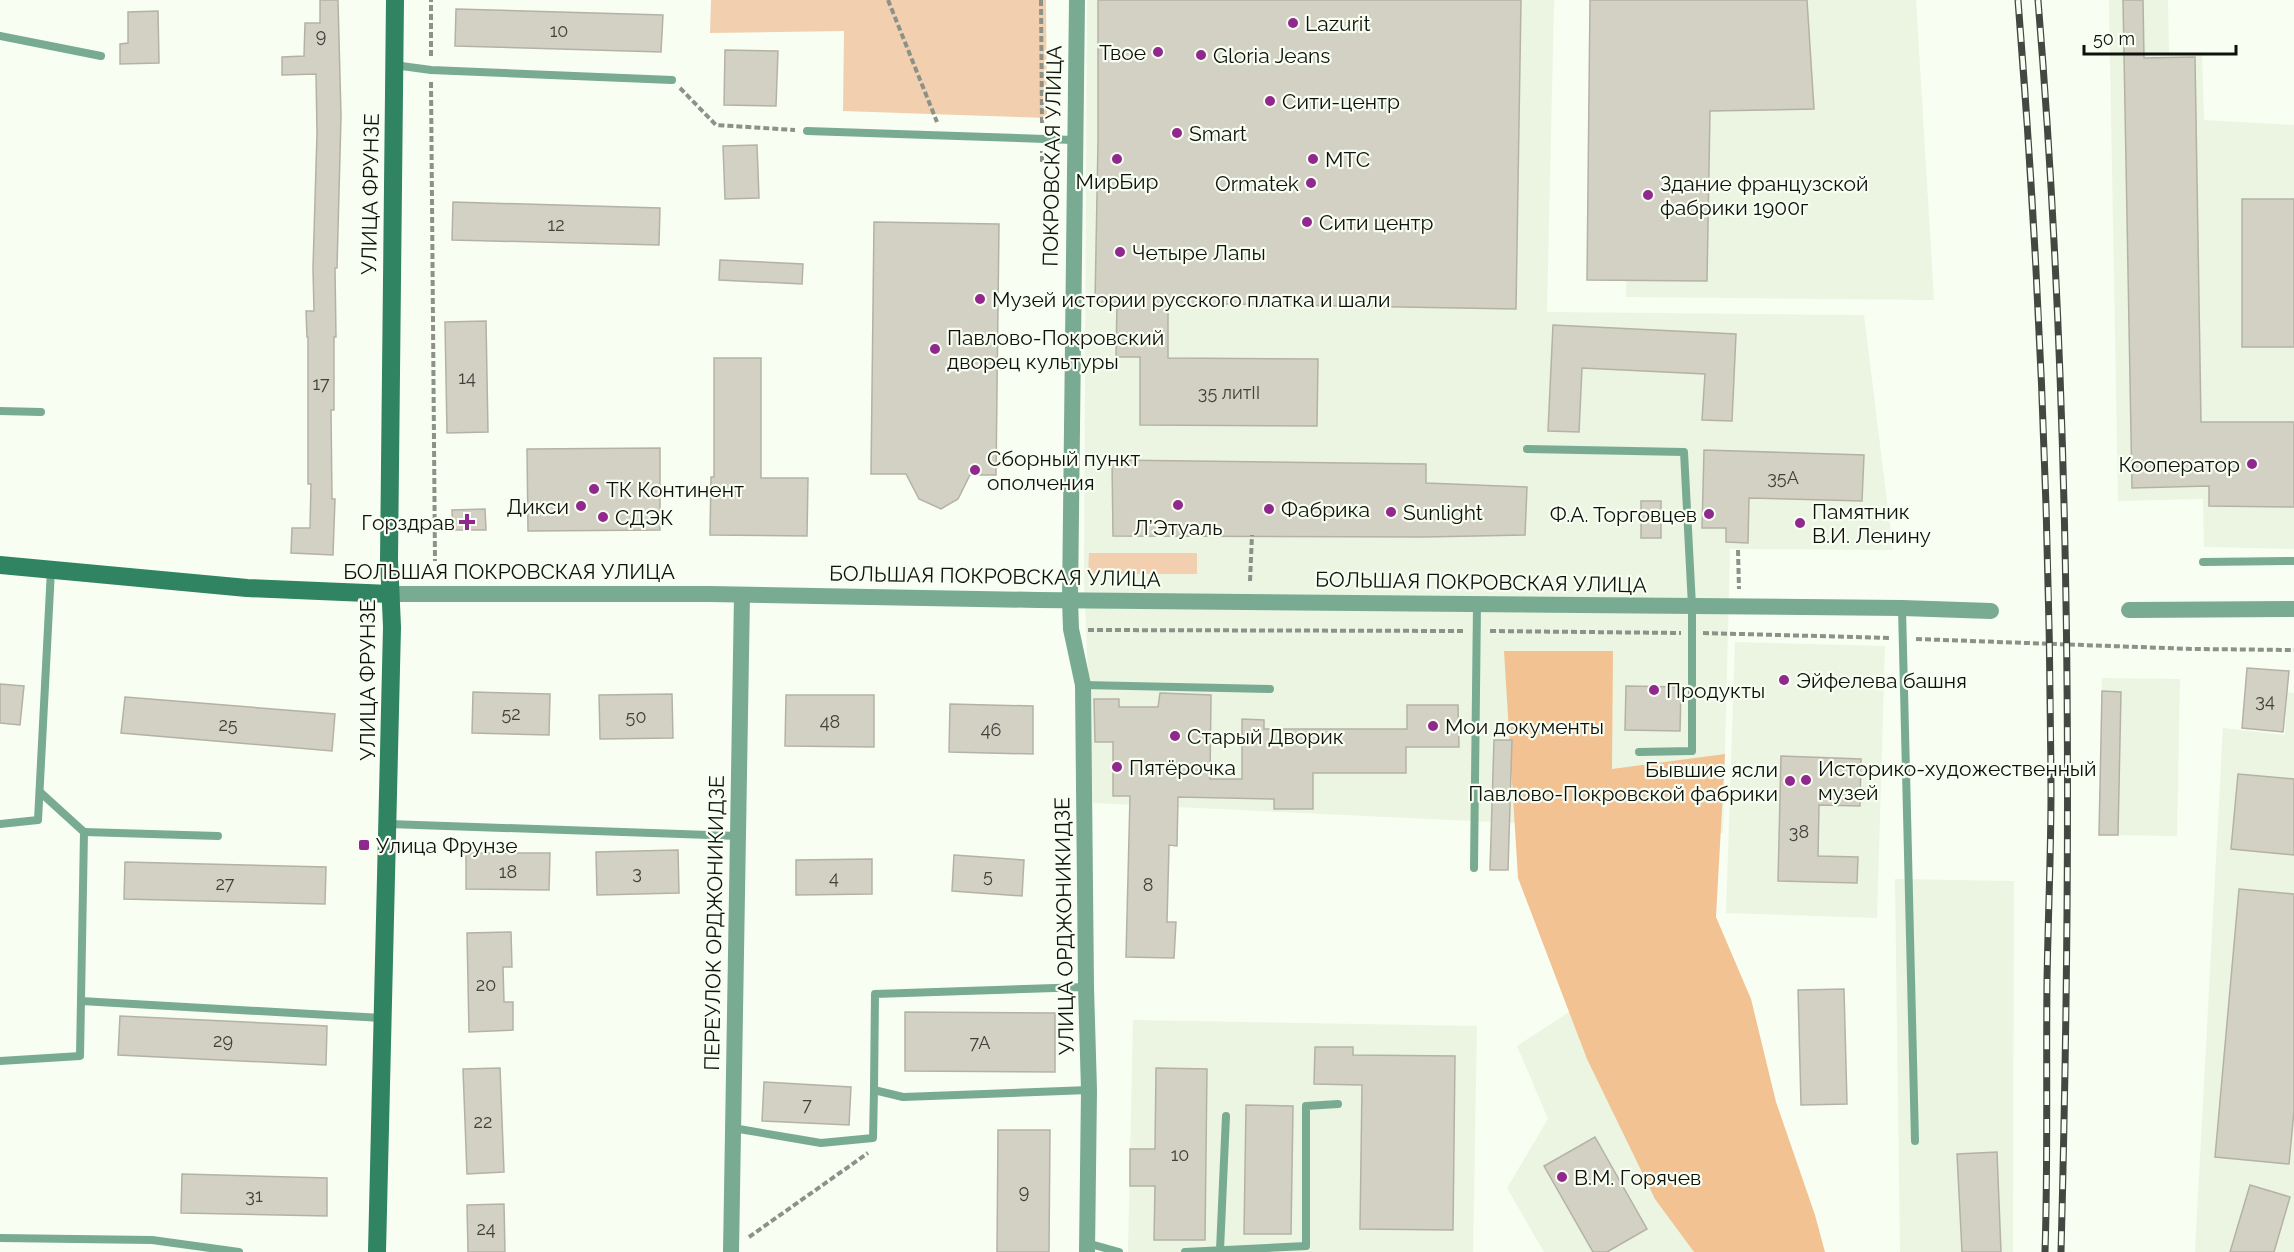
<svg xmlns="http://www.w3.org/2000/svg" width="2294" height="1252" font-family="Raleway,sans-serif">
<style>
.built{fill:#ebf5e2}
.green{fill:#f2d0af}
.forest{fill:#f2c292}
.building{fill:#d3d1c4;stroke:#b4b2a5;stroke-width:1.5}
.lines{fill:none;stroke-linecap:round;stroke-linejoin:round}
.path{stroke:#8d9289;stroke-width:4;stroke-dasharray:6 3;stroke-linecap:butt}
.lane{stroke:#79ab92;stroke-width:8}
.street{stroke:#79ab92;stroke-width:16}
.secondary{stroke:#308461;stroke-width:18}
.rail-casing{stroke:#444842;stroke-width:7}
.rail{stroke:#f8fef2;stroke-width:4.5;stroke-dasharray:14;stroke-linecap:butt}
.poi-dot{fill:#90288d;stroke:#f8fef2;stroke-width:2}
.labels{text-anchor:middle;dominant-baseline:central;stroke-width:4.5;stroke-linejoin:round;paint-order:stroke}
.number-label{font-size:18px;fill:#3f413a}
.poi-label{font-size:21px;fill:#0e110c;stroke:#f8fef2;text-anchor:start}
.street-label{font-size:21px;fill:#0e110c;stroke:#f8fef2}
</style>
<rect width="100%" height="100%" fill="#f8fef2"/>
<!-- built -->
<g class="built">
<path d="M1087 0H1554L1547 312 1864 315 1893 550 1730 549 1723 833 1093 803 1084 579Z"/>
<path d="M1636 0H1916L1934 300 1626 297Z"/>
<path d="M2109 0H2168L2169 53H2202L2204 120 2294 125V549L2204 547 2203 499 2118 501Z"/>
<path d="M1735 642 1885 646 1877 918 1726 913Z"/>
<path d="M2102 678 2180 679 2177 836 2099 835Z"/>
<path d="M2287 692 2294 693V1252H2195L2223 728 2285 735Z"/>
<path d="M1895 879 2014 881 2013 1252H1900Z"/>
<path d="M1569 1012 1699 1252H1544L1507 1188 1548 1119 1517 1046Z"/>
<path d="M1133 1020 1477 1026 1473 1252H1128Z"/>
</g>
<!-- green -->
<g class="green">
<path d="M711 0H1046L1047 118 843 111 844 31 710 33Z"/>
<path d="M1089 553H1197V574H1088Z"/>
</g>
<!-- forest -->
<path class="forest" d="M1504 651H1613L1612 769 1725 754 1716 917 1751 999 1776 1102 1815 1215 1825 1252H1694L1655 1199 1587 1059 1518 878Z"/>
<!-- building -->
<g class="building">
<path d="M320 0H338L341 116 337 268H335L336 337H334V410H331L332 499H335L333 555 291 553 292 528H310L311 484H308V337H307L306 311H314L313 268 317 133 316 74 282 75V57L304 56 305 23H320Z"/>
<path d="M1098 0H1521L1516 309 1168 303V358L1318 359 1317 426 1140 425V357H1116L1117 302H1095L1098 142Z"/>
<path d="M1590 0H1807L1814 109 1710 111 1707 281 1587 280Z"/>
<path d="M2123 0H2143L2144 58 2195 57 2201 422H2294V507L2209 506V486L2132 488Z"/>
<path d="M456 9 663 15 661 52 455 46Z"/>
<path d="M158 11 159 63 120 64V44L128 43V12Z"/>
<path d="M725 50 778 51 776 106 724 105Z"/>
<path d="M757 145 759 198 725 199 723 146Z"/>
<rect x="2242" y="199" width="52" height="148"/>
<path d="M453 202 660 208 659 245 452 240Z"/>
<path d="M874 222 999 224 996 475H970L958 499 941 509 919 499 906 474H871Z"/>
<path d="M720 260 803 264 802 284 719 280Z"/>
<path d="M486 321 488 432 447 433 445 322Z"/>
<path d="M1553 325 1736 334 1732 421 1702 420 1705 374 1582 368 1579 432 1548 431Z"/>
<path d="M714 358H761V478H808L807 536 710 535 711 477H714Z"/>
<path d="M660 448V530L528 531 527 449Z"/>
<path d="M1704 450 1864 455 1862 501 1749 498 1748 543 1726 542V528H1702Z"/>
<path d="M1112 460 1426 464V483L1527 487 1525 535 1424 537 1113 536Z"/>
<rect x="1641" y="501" width="20" height="37"/>
<path d="M485 509 486 530H453L452 510Z"/>
<path d="M2247 668 2289 671 2283 732 2242 728Z"/>
<path d="M0 684 24 686 20 725 0 723Z"/>
<path d="M1626 686 1681 687 1680 731 1625 730Z"/>
<path d="M2102 691 2121 692 2118 835H2099Z"/>
<path d="M473 692 550 694 549 735 472 733Z"/>
<path d="M1160 693 1211 695 1210 779H1242V719L1264 720V729H1407V705H1458L1459 747H1406V773H1313V809H1274V799L1178 797 1177 846 1169 845 1167 922H1176L1174 958 1126 957 1130 796H1113V742H1095L1094 699H1119V707H1158Z"/>
<path d="M672 694 673 738 600 739 599 695Z"/>
<path d="M786 695H874V747L785 746Z"/>
<path d="M125 697 335 714 332 751 121 733Z"/>
<path d="M950 704 1033 706V754L949 752Z"/>
<path d="M1494 740H1512L1508 870H1490Z"/>
<path d="M1781 756 1861 759 1860 806 1819 805 1818 856 1858 857 1857 883 1778 881Z"/>
<path d="M2238 774 2294 779V855L2231 849Z"/>
<path d="M678 850 679 893 597 895 596 852Z"/>
<path d="M466 853H550L549 890 466 889Z"/>
<path d="M954 855 1024 860 1022 896 952 891Z"/>
<path d="M872 859V894L796 895V860Z"/>
<path d="M125 862 326 867 325 904 124 899Z"/>
<path d="M2239 889 2294 894V1111L2289 1164 2215 1157Z"/>
<path d="M511 932 512 967H503L504 1002H513V1030L469 1032 467 933Z"/>
<path d="M1844 989 1847 1104 1801 1105 1798 990Z"/>
<path d="M905 1012 1055 1013V1072L905 1071Z"/>
<path d="M120 1016 327 1026 326 1065 118 1055Z"/>
<path d="M1315 1047H1353V1055L1455 1056 1453 1230 1360 1229 1362 1085 1314 1084Z"/>
<path d="M500 1068 504 1172 467 1174 463 1069Z"/>
<path d="M1156 1068 1207 1069 1205 1240H1154L1155 1186H1130V1149H1155Z"/>
<path d="M764 1082 851 1087 849 1125 762 1121Z"/>
<path d="M1246 1105 1293 1106 1291 1234H1244Z"/>
<path d="M998 1130H1050L1049 1252H997Z"/>
<path d="M1595 1137 1647 1229 1607 1252H1593L1544 1166Z"/>
<path d="M1997 1152 2001 1252H1962L1957 1154Z"/>
<path d="M182 1174 327 1178V1216L181 1213Z"/>
<path d="M2250 1185 2290 1197 2274 1252H2230Z"/>
<path d="M504 1204 505 1252H468L467 1205Z"/>
</g>
<g class="lines">
<!-- path -->
<g class="path">
<path d="M888 0 937 122"/>
<path d="M1041 0 1042 125"/>
<path d="M431 56V0"/>
<path d="M431 82 435 561"/>
<path d="M680 88 716 125 795 130"/>
<path d="M1042 162V151"/>
<path d="M1738 550 1739 589"/>
<path d="M1250 581 1252 535"/>
<path d="M1088 630 1465 631"/>
<path d="M1490 631 1681 633"/>
<path d="M1703 633 1891 638"/>
<path d="M1916 639 2193 649 2294 650"/>
<path d="M749 1237 868 1153"/>
</g>
<!-- lane -->
<g class="lane">
<path d="M0 36 101 56"/>
<path d="M394 65 431 70 672 80"/>
<path d="M807 131 1074 140"/>
<path d="M0 411 41 412"/>
<path d="M1527 449 1684 452 1692 606V751L1639 752"/>
<path d="M2203 562 2294 561"/>
<path d="M1902 608 1915 1141"/>
<path d="M1083 685 1270 689"/>
<path d="M0 824 38 820 51 570"/>
<path d="M389 824 738 836"/>
<path d="M84 832 218 836"/>
<path d="M1474 868 1477 604"/>
<path d="M1086 987 875 994 874 1090 903 1097 1089 1090"/>
<path d="M81 1001 382 1018"/>
<path d="M0 1061 80 1056 84 832 40 792"/>
<path d="M733 1128 821 1143 873 1138 874 1090"/>
<path d="M0 1238 152 1240 239 1252"/>
<path d="M1087 1243 1119 1252"/>
<path d="M1220 1250 1226 1116"/>
<path d="M1185 1252 1306 1246V1106L1338 1104"/>
</g>
<!-- street -->
<g class="street">
<path d="M1077 0 1070 600 1071 629 1083 685 1086 987 1089 1090 1087 1252"/>
<path d="M390 594H709L1037 600 1902 608 1991 611"/>
<path d="M2129 610 2294 609"/>
<path d="M731 1252 742 595"/>
</g>
<!-- secondary -->
<g class="secondary">
<path d="M0 565 247 588 390 594"/>
<path d="M377 1252 392 627 389 560 395 0"/>
</g>
<!-- rail casing -->
<g class="rail-casing">
<g id="rail">
<path d="M2018 0C2039 263 2050 528 2051 792 2051 855 2048 918 2047 981 2046 1072 2048 1162 2045 1252"/>
<path d="M2038 0C2072 416 2072 835 2061 1252"/>
</g>
</g>
<!-- rail -->
<use href="#rail" class="rail"/>
</g>
<!-- markers -->
<g class="poi-dot">
<circle cx="1293" cy="23" r="6"/>
<circle cx="1158" cy="52" r="6"/>
<circle cx="1201" cy="55" r="6"/>
<circle cx="1270" cy="101" r="6"/>
<circle cx="1177" cy="133" r="6"/>
<circle cx="1117" cy="159" r="6"/>
<circle cx="1313" cy="159" r="6"/>
<circle cx="1311" cy="183" r="6"/>
<circle cx="1648" cy="195" r="6"/>
<circle cx="1307" cy="222" r="6"/>
<circle cx="1120" cy="252" r="6"/>
<circle cx="980" cy="299" r="6"/>
<circle cx="935" cy="349" r="6"/>
<circle cx="2252" cy="464" r="6"/>
<circle cx="975" cy="470" r="6"/>
<circle cx="594" cy="489" r="6"/>
<circle cx="1178" cy="505" r="6"/>
<circle cx="581" cy="506" r="6"/>
<circle cx="1269" cy="509" r="6"/>
<circle cx="1391" cy="512" r="6"/>
<circle cx="1709" cy="514" r="6"/>
<circle cx="603" cy="517" r="6"/>
<path d="M464 513h6v6h6v6h-6v6h-6v-6h-6v-6h6z"/>
<circle cx="1800" cy="523" r="6"/>
<circle cx="1784" cy="680" r="6"/>
<circle cx="1654" cy="690" r="6"/>
<circle cx="1433" cy="726" r="6"/>
<circle cx="1175" cy="736" r="6"/>
<circle cx="1117" cy="767" r="6"/>
<circle cx="1806" cy="780" r="6"/>
<circle cx="1790" cy="781" r="6"/>
<rect x="358" y="839" width="12" height="12" rx="3"/>
<circle cx="1562" cy="1177" r="6"/>
</g>
<g class="labels">
<!-- number labels -->
<g class="number-label">
<text x="559" y="30">10</text>
<text x="321" y="35">9</text>
<text x="556" y="224">12</text>
<text x="467" y="377">14</text>
<text x="321" y="383">17</text>
<text x="1229" y="392">35 литII</text>
<text x="1783" y="477">35А</text>
<text x="2265" y="700">34</text>
<text x="511" y="713">52</text>
<text x="636" y="716">50</text>
<text x="830" y="721">48</text>
<text x="228" y="724">25</text>
<text x="991" y="729">46</text>
<text x="1799" y="831">38</text>
<text x="508" y="871">18</text>
<text x="637" y="872">3</text>
<text x="988" y="875">5</text>
<text x="834" y="877">4</text>
<text x="225" y="883">27</text>
<text x="1148" y="884">8</text>
<text x="486" y="984">20</text>
<text x="223" y="1040">29</text>
<text x="980" y="1042">7А</text>
<text x="807" y="1104">7</text>
<text x="483" y="1121">22</text>
<text x="1180" y="1154">10</text>
<text x="1024" y="1191">9</text>
<text x="254" y="1195">31</text>
<text x="486" y="1228">24</text>
</g>
<!-- poi labels -->
<g class="poi-label">
<text x="1305" y="23">Lazurit</text>
<text x="1146" y="52" text-anchor="end">Твое</text>
<text x="1213" y="55">Gloria Jeans</text>
<text x="1282" y="101">Сити-центр</text>
<text x="1189" y="133">Smart</text>
<text x="1325" y="159">МТС</text>
<text x="1117" y="181" text-anchor="middle">МирБир</text>
<text x="1299" y="183" text-anchor="end">Ormatek</text>
<text x="1660" y="183">Здание французской<tspan x="1660" dy="24">фабрики 1900г</tspan></text>
<text x="1319" y="222">Сити центр</text>
<text x="1132" y="252">Четыре Лапы</text>
<text x="992" y="299">Музей истории русского платка и шали</text>
<text x="947" y="337">Павлово-Покровский<tspan x="947" dy="24">дворец культуры</tspan></text>
<text x="987" y="458">Сборный пункт<tspan x="987" dy="24">ополчения</tspan></text>
<text x="2240" y="464" text-anchor="end">Кооператор</text>
<text x="606" y="489">ТК Континент</text>
<text x="569" y="506" text-anchor="end">Дикси</text>
<text x="1281" y="509">Фабрика</text>
<text x="1812" y="511">Памятник<tspan x="1812" dy="24">В.И. Ленину</tspan></text>
<text x="1403" y="512">Sunlight</text>
<text x="1697" y="514" text-anchor="end">Ф.А. Торговцев</text>
<text x="615" y="517">СДЭК</text>
<text x="455" y="522" text-anchor="end">Горздрав</text>
<text x="1178" y="527" text-anchor="middle">Л’Этуаль</text>
<text x="1796" y="680">Эйфелева башня</text>
<text x="1666" y="690">Продукты</text>
<text x="1445" y="726">Мои документы</text>
<text x="1187" y="736">Старый Дворик</text>
<text x="1129" y="767">Пятёрочка</text>
<text x="1818" y="768">Историко-художественный<tspan x="1818" dy="24">музей</tspan></text>
<text x="1778" y="769" text-anchor="end">Бывшие ясли<tspan x="1778" dy="24">Павлово-Покровской фабрики</tspan></text>
<text x="376" y="845">Улица Фрунзе</text>
<text x="1574" y="1177">В.М. Горячев</text>
</g>
<!-- street labels -->
<g class="street-label">
<text transform="translate(1052 156) rotate(-89)">ПОКРОВСКАЯ УЛИЦА</text>
<text transform="translate(370 194) rotate(-89)">УЛИЦА ФРУНЗЕ</text>
<text x="509" y="571">БОЛЬШАЯ ПОКРОВСКАЯ УЛИЦА</text>
<text transform="translate(995 576) rotate(1)">БОЛЬШАЯ ПОКРОВСКАЯ УЛИЦА</text>
<text transform="translate(1481 582) rotate(1)">БОЛЬШАЯ ПОКРОВСКАЯ УЛИЦА</text>
<text transform="translate(367 680) rotate(-90)">УЛИЦА ФРУНЗЕ</text>
<text transform="translate(714 923) rotate(-89)">ПЕРЕУЛОК ОРДЖОНИКИДЗЕ</text>
<text transform="translate(1064 926) rotate(-91)">УЛИЦА ОРДЖОНИКИДЗЕ</text>
</g>
</g>
<!-- scale -->
<path d="M2084 45v9h152v-9" fill="none" stroke="#0e110c" stroke-width="3"/>
<text x="2093" y="45" font-size="18" fill="#0e110c" stroke="#f8fef2" stroke-width="4.5" paint-order="stroke">50 m</text>
</svg>
